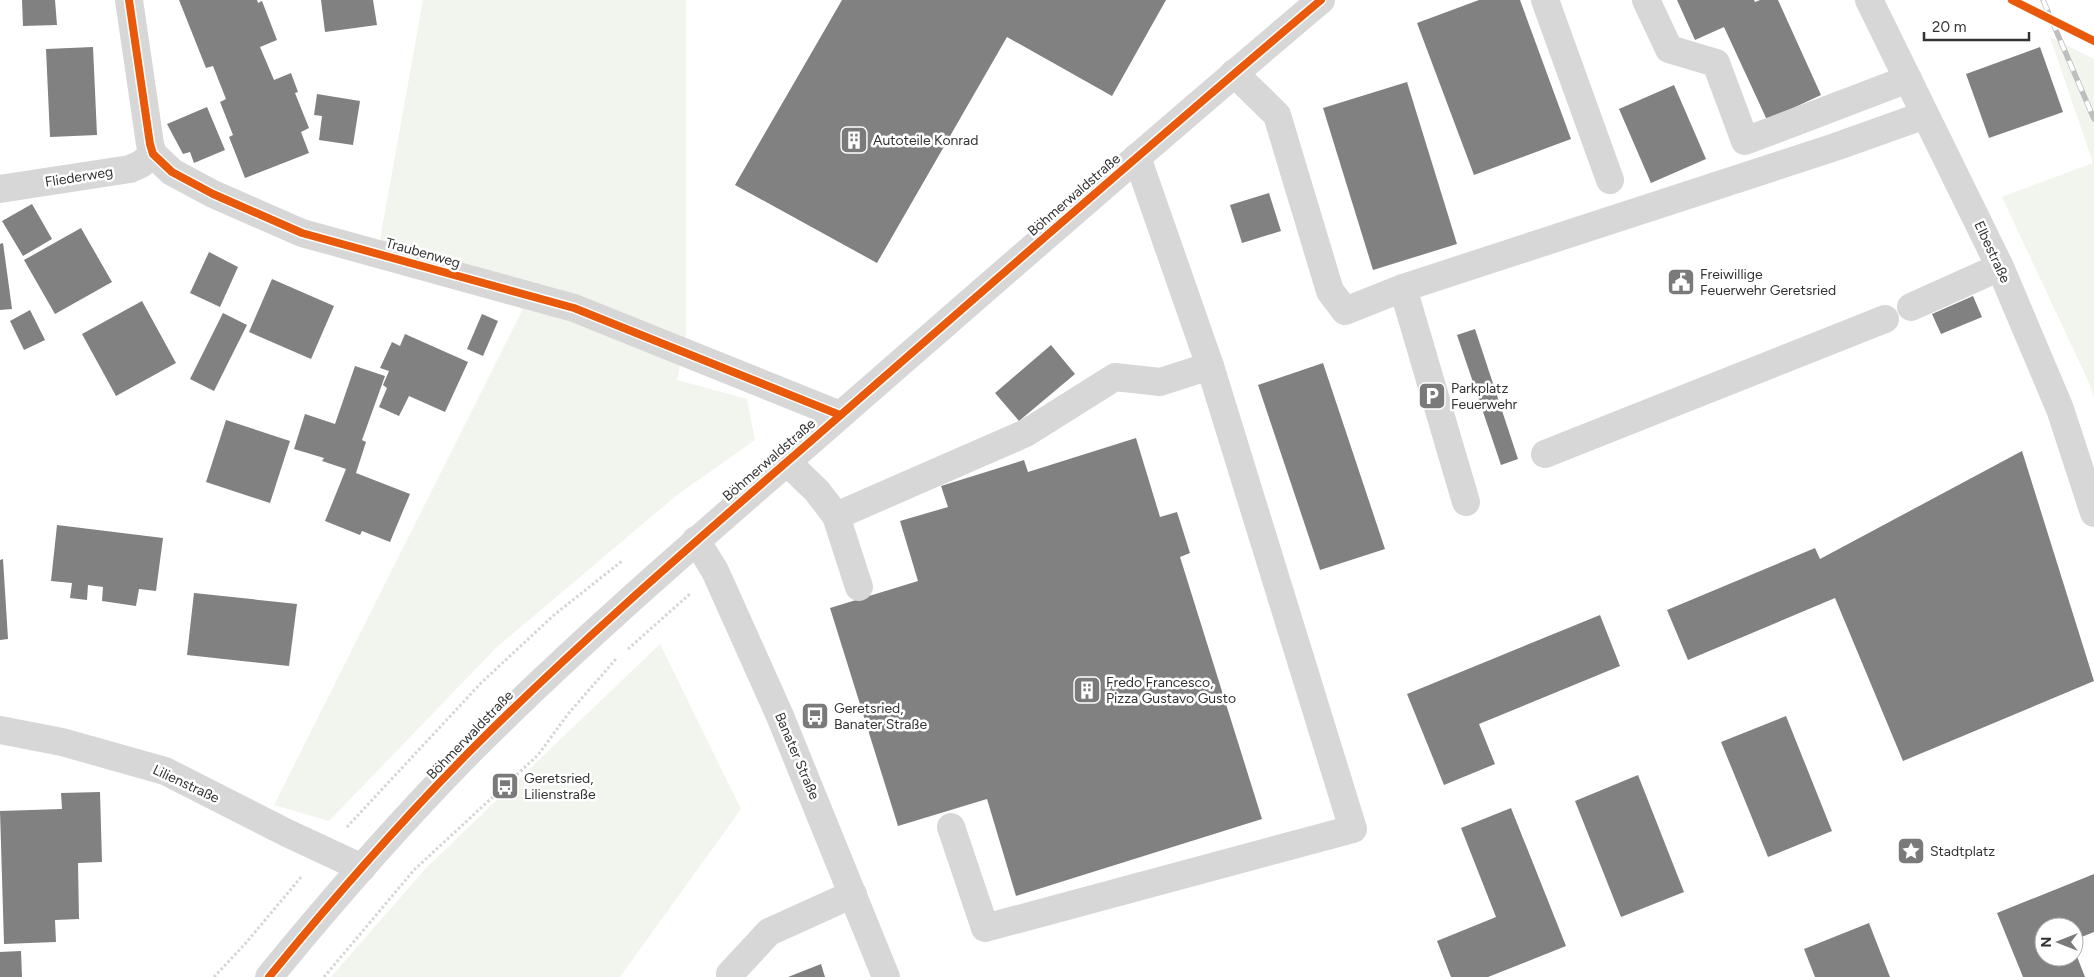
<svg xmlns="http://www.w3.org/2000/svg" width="2094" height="977" font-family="Figtree,sans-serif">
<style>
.green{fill:#f1f5ed}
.building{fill:#818181}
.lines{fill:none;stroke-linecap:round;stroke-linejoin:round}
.path{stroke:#d6d6d6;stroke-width:3;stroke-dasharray:2.5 2.5;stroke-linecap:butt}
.minor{stroke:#d7d7d7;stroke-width:28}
.rail-casing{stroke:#bebebe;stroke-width:5.5}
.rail{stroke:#fff;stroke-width:4;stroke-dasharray:11;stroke-linecap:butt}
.cycleway-casing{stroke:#fff;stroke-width:11}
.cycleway{stroke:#e8590c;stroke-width:8}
.labels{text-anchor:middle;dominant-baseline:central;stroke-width:5;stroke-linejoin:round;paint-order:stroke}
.poi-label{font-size:14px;fill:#333;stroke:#fff;text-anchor:start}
.street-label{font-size:14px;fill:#333;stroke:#fff}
</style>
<rect width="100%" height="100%" fill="#fff"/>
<!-- green -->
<g class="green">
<path d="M423 0H686V335L677 380 747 399 755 440 677 495 496 648 329 821 274 805 523 309 376 262Z"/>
<path d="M2050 37 2094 59V398L2090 385 2002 197 2093 163Z"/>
<path d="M660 644 741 809 620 977H331L426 868Z"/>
</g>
<!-- building -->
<g class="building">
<path d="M22 0H55L57 25 23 26Z"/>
<path d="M179 0H257L258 3 262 1 277 40 260 47 274 80 291 73 298 92 295 93 309 128 301 132 309 153 245 178 229 137 233 135 220 102 226 99 213 66 206 68Z"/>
<path d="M321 0H373L377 25 325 32Z"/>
<path d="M842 0H1166L1112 96 1007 37 877 263 735 185Z"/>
<path d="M1479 0H1520L1571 139 1474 175 1417 23Z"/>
<path d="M1677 0H1754L1755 2 1760 0H1778L1821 95 1767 120 1724 27 1695 40Z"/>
<path d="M93 47 97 135 50 137 46 49Z"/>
<path d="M2040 47 2063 112 1989 138 1966 74Z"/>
<path d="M1407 82 1457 244 1373 270 1323 108Z"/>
<path d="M1674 85 1706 159 1651 183 1619 109Z"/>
<path d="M317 94 360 101 353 145 319 140 322 116 314 115Z"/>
<path d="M207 107 225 150 194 163 190 152 183 154 167 124Z"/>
<path d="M1269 193 1281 231 1242 243 1230 205Z"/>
<path d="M32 204 52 239 23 256 2 221Z"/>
<path d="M81 228 112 282 55 314 24 260Z"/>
<path d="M3 243 12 309 0 310V244Z"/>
<path d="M209 252 238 267 220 307 190 293Z"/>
<path d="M272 279 334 306 311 359 249 332Z"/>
<path d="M1973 296 1982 317 1941 334 1932 314Z"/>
<path d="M142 301 176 363 116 396 82 334Z"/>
<path d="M30 310 45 340 24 350 10 321Z"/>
<path d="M223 313 247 325 214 391 190 379Z"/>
<path d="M482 314 498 321 483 356 467 349Z"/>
<path d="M1475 329 1518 459 1501 465 1457 335Z"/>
<path d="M405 334 468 362 445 412 409 396 399 416 379 407 387 388 383 385 389 371 380 368 392 342 400 346Z"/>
<path d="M1051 345 1075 374 1019 421 995 393Z"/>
<path d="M1323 363 1385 549 1320 570 1258 385Z"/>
<path d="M355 366 385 376 362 440 366 442 356 473 410 494 390 542 362 531 360 535 325 521 346 469 322 461 324 458 294 449 305 414 335 424Z"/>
<path d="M226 420 290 441 270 503 206 482Z"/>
<path d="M1136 438 1160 517 1177 512 1190 553 1180 557 1262 819 1016 896 987 799 898 826 830 608 918 581 900 521 948 507 941 486 1024 460 1028 472Z"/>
<path d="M2022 451 2094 681 1903 761 1835 598 1688 660 1667 610 1815 548 1820 559Z"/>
<path d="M57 525 163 538 156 591 139 589 136 606 102 601 103 587 88 585 87 600 70 598 72 583 51 581Z"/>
<path d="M3 559 8 639 0 640V560Z"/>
<path d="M194 593 297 604 289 666 187 655Z"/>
<path d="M1600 615 1620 666 1479 724 1495 764 1444 785 1407 694Z"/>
<path d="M1786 716 1832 831 1768 857 1721 742Z"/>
<path d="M1638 775 1684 892 1621 917 1575 801Z"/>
<path d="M100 792 102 862 78 863 79 919 55 920 56 942 4 944 0 811 62 809 61 793Z"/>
<path d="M1511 808 1566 946 1488 977H1451L1437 941 1496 917 1461 828Z"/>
<path d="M2094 874V932L2074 940V927H2044V957H2074V949L2085 977H2023L1997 913Z"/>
<path d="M1869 923 1890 977H1815L1804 949Z"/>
<path d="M21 951 22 977H0V952Z"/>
<path d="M821 964 825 977H788Z"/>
</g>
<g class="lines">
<!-- path -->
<g class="path">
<path d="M628 649 691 593"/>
<path d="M347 827 481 683 554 615 622 561"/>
<path d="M214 977 245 944 302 876"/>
<path d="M324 977 414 870 538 755 568 714 616 659"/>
</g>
<!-- minor -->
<g class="minor">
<path d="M129 0 150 144 153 154 172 172 213 194 302 233 574 308 840 415"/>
<path d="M1545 0 1610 180"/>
<path d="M1646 0 1669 49 1716 63 1745 141 1908 79"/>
<path d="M1869 0 2000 267 2060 409 2094 513"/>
<path d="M1234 73 1277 115 1330 291 1345 311 1403 288 1466 502"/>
<path d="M0 189 130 169 141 164 153 154"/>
<path d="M1403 288 1835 147 1925 115"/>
<path d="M1911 307 2000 267"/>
<path d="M1545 454 1885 319"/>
<path d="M786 461 817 491 836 516"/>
<path d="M696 540 715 571 780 716 886 977"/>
<path d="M859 587 836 516 1026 433 1115 377 1160 382 1210 366"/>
<path d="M0 730 62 742 165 771 287 833 362 868"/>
<path d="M951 827 985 928 1353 829 1210 366 1137 157"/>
<path d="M730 974 769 932 853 894"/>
<path d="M269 977C332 900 401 821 471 750 592 629 722 519 851 406 1007 270 1162 134 1321 0"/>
</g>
<!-- rail casing -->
<g class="rail-casing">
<path id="rail" d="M2043 0 2094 119"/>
</g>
<!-- rail -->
<use href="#rail" class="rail"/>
<!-- cycleway casing -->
<g class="cycleway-casing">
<g id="cycleway">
<path d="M129 0 150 144 153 154 172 172 213 194 302 233 574 308 840 415"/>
<path d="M2012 0 2094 41"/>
<path d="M269 977C332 900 401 821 471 750 592 629 722 519 851 406 1007 270 1162 134 1321 0"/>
</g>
</g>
<!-- cycleway -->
<use href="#cycleway" class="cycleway"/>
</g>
<!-- icons -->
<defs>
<g id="building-square" transform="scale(1.4375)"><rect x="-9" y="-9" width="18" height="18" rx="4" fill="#7a7a7a" stroke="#fff"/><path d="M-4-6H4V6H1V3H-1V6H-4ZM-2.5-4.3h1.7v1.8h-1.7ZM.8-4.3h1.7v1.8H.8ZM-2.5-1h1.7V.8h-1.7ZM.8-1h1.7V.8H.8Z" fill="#fff"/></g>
<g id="civic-square" transform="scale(1.4375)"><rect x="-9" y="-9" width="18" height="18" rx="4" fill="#7a7a7a" stroke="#fff"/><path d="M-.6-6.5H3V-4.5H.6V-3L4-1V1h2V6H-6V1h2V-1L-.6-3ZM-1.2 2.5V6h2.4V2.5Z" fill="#fff"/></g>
<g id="parking-square" transform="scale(1.4375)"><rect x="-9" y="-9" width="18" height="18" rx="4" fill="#7a7a7a" stroke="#fff"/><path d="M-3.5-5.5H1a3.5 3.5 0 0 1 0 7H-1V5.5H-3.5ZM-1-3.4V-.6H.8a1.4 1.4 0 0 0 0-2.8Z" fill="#fff"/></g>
<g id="bus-square" transform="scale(1.4375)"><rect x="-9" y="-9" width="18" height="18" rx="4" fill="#7a7a7a" stroke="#fff"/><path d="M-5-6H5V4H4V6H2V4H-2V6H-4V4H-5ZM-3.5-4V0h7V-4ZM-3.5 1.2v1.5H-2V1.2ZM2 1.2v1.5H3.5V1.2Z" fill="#fff"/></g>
<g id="sight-square" transform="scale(1.4375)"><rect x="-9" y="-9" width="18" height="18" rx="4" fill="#7a7a7a" stroke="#fff"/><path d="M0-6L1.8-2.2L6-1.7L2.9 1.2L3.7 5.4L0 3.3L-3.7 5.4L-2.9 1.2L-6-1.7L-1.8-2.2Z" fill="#fff"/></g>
</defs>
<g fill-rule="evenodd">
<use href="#building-square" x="854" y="140"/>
<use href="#civic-square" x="1681" y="282"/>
<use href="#parking-square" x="1432" y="396"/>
<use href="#building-square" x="1087" y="690"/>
<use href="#bus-square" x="815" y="716"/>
<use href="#bus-square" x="505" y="786"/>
<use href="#sight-square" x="1911" y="851"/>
</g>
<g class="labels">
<!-- poi labels -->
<g class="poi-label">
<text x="873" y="140">Autoteile Konrad</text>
<text x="1700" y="274">Freiwillige<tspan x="1700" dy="16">Feuerwehr Geretsried</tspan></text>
<text x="1451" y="388">Parkplatz<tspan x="1451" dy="16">Feuerwehr</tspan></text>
<text x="1106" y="682">Fredo Francesco,<tspan x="1106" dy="16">Pizza Gustavo Gusto</tspan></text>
<text x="834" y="708">Geretsried,<tspan x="834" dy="16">Banater Straße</tspan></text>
<text x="524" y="778">Geretsried,<tspan x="524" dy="16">Lilienstraße</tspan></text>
<text x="1930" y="851">Stadtplatz</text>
</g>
<!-- street labels -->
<g class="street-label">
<text transform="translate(79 177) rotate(-9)">Fliederweg</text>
<text transform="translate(1074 195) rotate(-41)">Böhmerwaldstraße</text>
<text transform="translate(1992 252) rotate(65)">Elbestraße</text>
<text transform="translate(423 253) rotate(16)">Traubenweg</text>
<text transform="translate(769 460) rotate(-41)">Böhmerwaldstraße</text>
<text transform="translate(470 735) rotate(-46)">Böhmerwaldstraße</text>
<text transform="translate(797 756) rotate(67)">Banater Straße</text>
<text transform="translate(186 784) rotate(25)">Lilienstraße</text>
</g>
</g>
<!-- north arrow -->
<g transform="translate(2059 942) rotate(270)"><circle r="24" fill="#ffffff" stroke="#adadad"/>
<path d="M0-4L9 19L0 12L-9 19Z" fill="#7a7a7a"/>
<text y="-8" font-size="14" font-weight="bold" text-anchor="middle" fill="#333333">N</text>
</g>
<!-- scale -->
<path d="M1924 32v8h105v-8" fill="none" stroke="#333333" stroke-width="2.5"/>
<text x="1932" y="32" font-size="15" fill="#333333" stroke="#ffffff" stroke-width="4" paint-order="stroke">20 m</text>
</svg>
